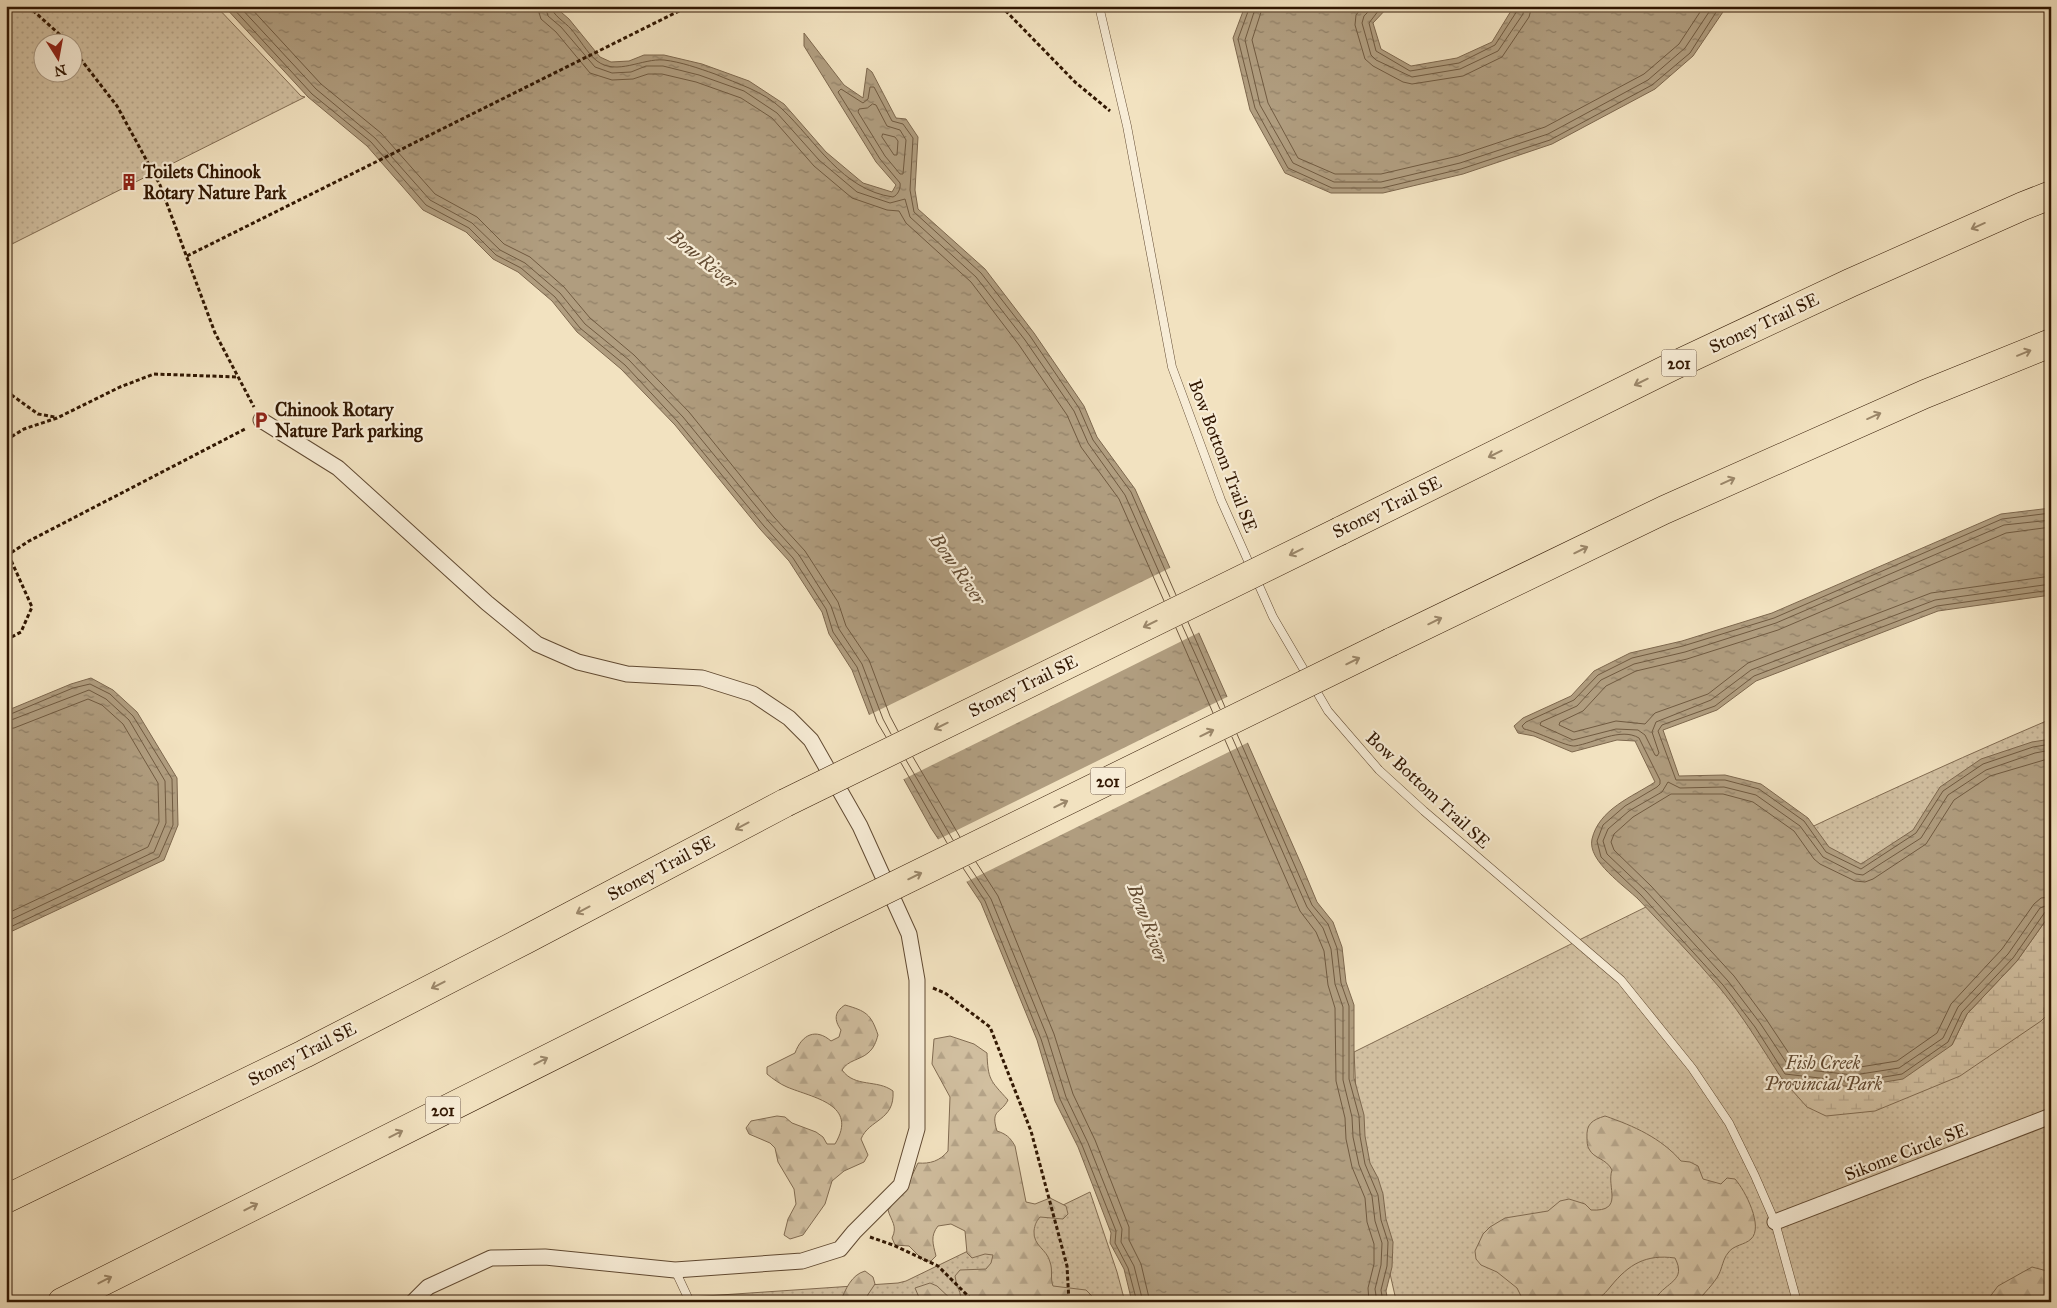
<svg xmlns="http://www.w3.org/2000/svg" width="2057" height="1308" font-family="'IM FELL Great Primer',serif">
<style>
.grass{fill:url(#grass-dots);stroke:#816b51;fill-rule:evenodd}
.forest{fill:url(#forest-firs);stroke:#816b51}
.wetland{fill:url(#wetland-marsh);stroke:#816b51}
.water{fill:url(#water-ripples);stroke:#7d674d}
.pier{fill:#f2e2c0}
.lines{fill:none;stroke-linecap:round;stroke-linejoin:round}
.shore{stroke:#705a40;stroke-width:1}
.service-casing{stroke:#614a32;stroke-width:9}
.minor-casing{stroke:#614a32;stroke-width:17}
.motorway-casing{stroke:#311702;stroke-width:29}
.path{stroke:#311702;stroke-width:3;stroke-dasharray:4 2.5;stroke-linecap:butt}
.service{stroke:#f7ecd6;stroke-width:8}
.minor{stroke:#f7ecd6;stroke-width:15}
.motorway{stroke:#f2e2c0;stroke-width:28}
.motorway-bridge-casing{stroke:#311702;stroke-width:29;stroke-linecap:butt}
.motorway-bridge{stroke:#f2e2c0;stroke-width:28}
.oneway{stroke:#9b876a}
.labels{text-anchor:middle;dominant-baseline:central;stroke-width:4.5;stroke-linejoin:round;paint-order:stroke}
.shield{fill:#f7ecd6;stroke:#6c5742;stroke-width:1}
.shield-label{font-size:16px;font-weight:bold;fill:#311702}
.poi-label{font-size:18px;font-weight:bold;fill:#311702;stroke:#f7ecd6;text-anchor:start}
.street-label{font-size:18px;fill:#311702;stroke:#f7ecd6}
.park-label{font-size:18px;font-style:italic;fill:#614931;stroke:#f7ecd6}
.water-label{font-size:19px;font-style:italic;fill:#644d34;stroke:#f7ecd6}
</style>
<defs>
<pattern id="grass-dots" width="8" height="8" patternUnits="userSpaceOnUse" patternTransform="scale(1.25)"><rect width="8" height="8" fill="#d1bfa0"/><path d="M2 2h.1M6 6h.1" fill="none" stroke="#b4a388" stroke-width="1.8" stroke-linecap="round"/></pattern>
<pattern id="forest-firs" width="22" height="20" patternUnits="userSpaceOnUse" patternTransform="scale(1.25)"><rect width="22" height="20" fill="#d1bfa0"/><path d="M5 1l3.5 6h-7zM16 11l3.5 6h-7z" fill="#b4a388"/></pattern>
<pattern id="wetland-marsh" width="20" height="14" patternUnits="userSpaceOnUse" patternTransform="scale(1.25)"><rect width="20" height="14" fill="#d1bfa0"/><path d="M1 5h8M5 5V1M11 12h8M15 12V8" fill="none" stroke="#b4a388"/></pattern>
<pattern id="water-ripples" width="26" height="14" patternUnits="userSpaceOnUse" patternTransform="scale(1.25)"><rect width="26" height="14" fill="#b09d7f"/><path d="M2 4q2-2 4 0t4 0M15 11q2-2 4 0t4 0" fill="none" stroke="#907f66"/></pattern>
</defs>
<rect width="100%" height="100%" fill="#f2e2c0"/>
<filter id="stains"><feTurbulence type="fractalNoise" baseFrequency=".004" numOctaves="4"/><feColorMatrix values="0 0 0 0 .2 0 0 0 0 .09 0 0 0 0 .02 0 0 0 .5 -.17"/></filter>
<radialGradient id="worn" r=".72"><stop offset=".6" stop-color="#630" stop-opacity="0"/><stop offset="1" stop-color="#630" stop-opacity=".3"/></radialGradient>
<!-- grass -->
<g class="grass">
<path d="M6 6H216L301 96 305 97 6 247ZM42 42H72V72H42Z"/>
<path d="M2051 719V1302H1399L1396 1300 1358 1133 1354 1052C1584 938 1814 820 2051 719Z"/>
<path d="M1090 1192 1117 1272 1125 1302H617L898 1283 906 1281Z"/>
</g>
<!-- forest -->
<g class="forest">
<path d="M845 1005C866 1011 871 1014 878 1035 876 1042 874 1048 868 1053 860 1060 848 1060 842 1070 855 1088 877 1079 893 1091 895 1121 869 1119 861 1139L868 1155 864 1162 844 1171 832 1181 825 1204 803 1235 790 1239 784 1235 788 1219 796 1204 794 1189 778 1162 775 1148 770 1143 749 1134 746 1128 751 1121 777 1116 785 1117 792 1123 816 1132 823 1137 827 1144H835C859 1104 813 1098 787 1087 780 1084 773 1079 767 1074V1067L795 1053C802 1034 816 1028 831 1041L839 1037 841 1030C834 1020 834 1012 845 1005Z"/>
<path d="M950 1036 974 1044 987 1053C988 1080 990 1080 1008 1100 1001 1114 990 1109 997 1131 1006 1134 1010 1137 1015 1146L1026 1202 1035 1204 1050 1198 1066 1206 1068 1214 1063 1219 1040 1217C1036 1222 1035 1224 1034 1231 1033 1246 1047 1249 1050 1262 1053 1270 1050 1278 1053 1286L1086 1290 1098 1302H956L961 1298C960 1290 956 1285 955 1276L960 1270 986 1269 991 1263 993 1255 985 1254 972 1258 967 1253 965 1231 951 1224 938 1226C930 1236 933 1244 936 1256L931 1261H924L909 1246 895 1245 892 1238C898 1226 891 1221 888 1210L908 1184 918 1163C930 1164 940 1161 948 1151L950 1097 932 1064 934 1039Z"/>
<path d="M1605 1116C1634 1126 1661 1138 1681 1161L1690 1162 1698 1166 1703 1179 1721 1184 1727 1178 1735 1179C1745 1190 1764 1227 1751 1239 1745 1245 1733 1245 1728 1253 1723 1259 1722 1268 1719 1274 1714 1284 1704 1293 1697 1302H1657L1656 1298C1666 1282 1687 1281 1675 1258 1646 1254 1629 1264 1611 1286 1607 1291 1600 1299 1594 1301 1587 1304 1536 1302 1524 1302L1517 1288 1497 1272 1481 1265 1476 1259 1475 1251 1483 1234 1490 1227 1505 1218 1548 1211 1560 1201 1569 1199 1585 1204 1591 1210C1625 1212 1606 1187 1612 1170 1606 1158 1594 1159 1589 1149 1587 1146 1587 1141 1587 1138 1586 1124 1592 1120 1605 1116Z"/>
<path d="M2032 1267 2051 1272V1289L2047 1288 2045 1292 2048 1302H1986L1998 1286Z"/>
<path d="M865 1271 873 1277 875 1284 867 1296 866 1302H840C846 1289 851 1275 865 1271Z"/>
<path d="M930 1283 937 1286 954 1302H921L915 1288Z"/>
</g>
<!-- wetland -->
<path class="wetland" d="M2051 913V1011L2041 1021 1960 1076 1875 1111 1826 1116 1807 1107 1782 1079 1855 1087 1952 1045 1967 1014 2017 961Z"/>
<!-- water -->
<g class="water">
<path d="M224 6H554L569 19 600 57 611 62 629 61 644 55H664L702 64 749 81 784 104 826 152 863 183 892 192 896 185 876 162 804 46V33L844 85 863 98 867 68 872 72 896 118 906 119 918 137 915 190 918 209 985 269 1034 333 1084 406 1097 437 1135 489 1302 866 1317 902 1333 922 1342 947 1346 982 1354 1005V1078L1364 1115 1365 1136 1370 1163 1378 1178 1383 1194 1386 1219 1393 1242 1392 1267 1386 1291 1388 1302H1132L1124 1269 1110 1243 1111 1233 1078 1147 1055 1101 1037 1040 981 903 931 828 873 724 852 670 829 634 822 612 789 561 760 529 675 425 621 369 577 332 552 301 518 272 493 259 466 232 423 210 367 146 308 97Z"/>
<path d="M1245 6H1389L1373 23 1381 49 1411 66 1457 58 1492 42 1514 6H1727L1693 56 1655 89 1552 144 1463 174 1383 193H1331L1285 173 1250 110 1233 38Z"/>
<path d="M2051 508V595L1938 611 1756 681 1717 710 1663 730 1679 776 1725 775 1761 784 1808 818 1829 847 1861 864 1913 830 1940 787 1981 759 2032 742 2051 739V913L2017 961 1967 1014 1952 1045 1903 1079 1855 1087 1782 1079C1762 1048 1743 1016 1719 987 1694 957 1666 929 1639 900 1625 886 1587 861 1592 839 1599 809 1632 797 1655 782L1635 741 1617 740 1572 752 1534 736 1518 733 1514 726 1523 718 1571 696 1594 671 1630 653 1682 641 1772 613 2001 514Z"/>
<path d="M91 678 113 690 137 712 177 778 178 825 164 860 6 934V711L71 684Z"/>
</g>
<!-- pier -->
<g class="pier">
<path d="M1172 567 1200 632 902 780 867 716Z"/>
<path d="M1229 696 1249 742 964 883 937 840Z"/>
</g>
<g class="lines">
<!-- shore -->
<g class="shore">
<path d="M231 6 312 94 371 142 426 205 469 228 496 255 521 268 555 297 580 328 625 365 678 422 764 526 793 558 826 609 833 632 857 667 877 722 886 737"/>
<path d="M239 6 316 89 375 138 430 200 472 223 500 250 525 263 560 293 585 324 629 360 683 417 769 522 799 555 831 606 839 629 862 664 883 719 891 734"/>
<path d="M249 6 321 84 381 133 435 194 477 217 504 244 530 257 564 287 590 318 634 355 689 412 774 517 805 551 838 602 846 626 869 660 890 716 898 731"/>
<path d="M537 6 541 19 556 32 590 73 612 80 633 79 648 74H662L696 82 741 98 772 118 814 166 852 198 887 210 899 211 906 223 971 282 1019 345 1067 415 1081 447 1119 499 1164 601"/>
<path d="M545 6 548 16 561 27 595 67 612 73 631 72 646 66H663L699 75 744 91 777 113 819 160 857 192 890 203 905 199 910 217 976 277 1025 340 1074 411 1088 443 1125 495 1170 597"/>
<path d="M551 6C552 15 565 22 571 29 579 38 587 53 597 61 617 76 642 58 664 60 681 62 698 68 715 74 738 84 763 91 782 109 816 141 842 190 893 197 898 195 901 188 900 183L880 159 838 92 841 89 863 103 868 99 870 87H874L892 121 903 124 913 138 910 190 914 212 981 273 1030 336 1079 408 1093 440 1131 492 1176 595"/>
<path d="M1250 6 1238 39 1255 108 1288 168 1332 188H1382L1461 169 1550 140 1652 85 1690 53 1720 6"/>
<path d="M1256 6 1245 40 1260 105 1293 163 1334 182H1381L1460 163 1548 134 1648 80 1685 48 1713 6"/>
<path d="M1263 6 1252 40 1268 103 1298 158 1335 174H1381L1458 156 1545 127 1644 74 1679 44 1704 6"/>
<path d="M1363 6 1356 15 1355 25 1365 59 1373 66 1403 82 1412 84 1463 76 1502 57 1529 17 1532 6"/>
<path d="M1374 6 1364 16 1362 23 1371 55 1376 60 1412 77 1460 69 1498 51 1523 14 1524 6"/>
<path d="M1382 6 1369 23 1376 51 1410 71 1459 63 1495 45 1517 11 1518 6"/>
<path d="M873 104 876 105 887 126 900 130 906 140 903 174H900L885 156 858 112 859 109 867 108Z"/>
<path d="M883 134 895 137 898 141 897 155H894L882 137Z"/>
<path d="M2051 513 2002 519 1774 618 1683 646 1632 658 1598 675 1574 700 1526 722 1522 726 1524 729C1536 731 1567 747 1575 746 1594 743 1621 727 1639 738L1660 780V784L1657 787 1625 806 1603 825 1597 841 1601 857 1641 895 1723 985 1755 1027 1785 1074 1854 1082 1902 1074 1948 1042 1962 1012 2013 958 2045 912 2051 910"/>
<path d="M2051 520 2004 525 1776 623 1685 652 1634 664 1601 680 1577 706 1541 722 1540 725 1573 740 1616 729 1638 730 1645 735 1655 755 1657 756 1659 753 1652 732 1656 722 1711 700 1751 670 1935 600 2051 584"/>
<path d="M2051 527 2006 533 1778 630 1687 659 1636 671 1606 686 1583 711 1560 722 1559 725 1574 732 1616 721 1645 724 1655 713 1708 694 1748 663 1931 593 2051 576"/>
<path d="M2051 590 1937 606 1754 676 1715 706 1662 725 1658 731 1676 780H1725L1759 789 1804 821 1826 852 1861 869 1916 833 1943 791 1983 764 2033 747 2051 744"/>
<path d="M1188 622 1225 707"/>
<path d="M1182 625 1220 709"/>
<path d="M1176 628 1213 713"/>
<path d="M6 716 73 688 90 684 110 694 133 716 172 779 173 825 159 857 6 929"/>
<path d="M6 722 89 690 106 699 129 720 165 781 166 823 154 852 6 922"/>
<path d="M6 729 14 728 88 699 102 705 123 724 158 783 159 822 148 847 6 914"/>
<path d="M1237 734 1312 905 1328 924 1337 948 1341 983 1349 1006V1079L1359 1116 1360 1136 1365 1164 1378 1195 1381 1220 1388 1242 1387 1266 1381 1290 1383 1302"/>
<path d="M1232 737 1307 907 1323 928 1331 949 1335 984 1343 1007V1080L1352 1117 1353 1137 1359 1165 1372 1196 1375 1221 1382 1243 1381 1265 1375 1289 1377 1302"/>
<path d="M1225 740 1300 911 1316 932 1324 951 1328 985 1335 1008 1336 1081 1345 1118 1346 1139 1352 1167 1365 1198 1367 1222 1374 1244V1264L1368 1288 1369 1302"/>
<path d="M2051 750 2035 753 1986 770 1948 795 1921 838 1863 875 1856 874 1823 857 1800 826 1756 795 1724 787 1680 788 1668 782 1662 792 1629 811 1608 829 1603 841 1607 854 1646 891 1728 981 1760 1023 1790 1068 1854 1075 1899 1068 1943 1038 1958 1007 2008 954 2040 908 2051 904"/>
<path d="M913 757 960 837"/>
<path d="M2051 758 1990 776 1954 800 1926 844 1873 879 1865 882 1855 881 1820 864 1814 859 1794 831 1753 802 1723 794H1671L1633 817 1614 834 1611 842 1614 850 1651 886 1734 976 1766 1019 1794 1061 1854 1068 1897 1061 1937 1033 1951 1004 2002 949 2034 904 2041 898 2051 897"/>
<path d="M906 760 953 840"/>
<path d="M901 763 947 843"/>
<path d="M976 862 998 896 1054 1034 1073 1094 1095 1140 1129 1227V1240L1141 1264 1150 1302"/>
<path d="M969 866 991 899 1047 1036 1066 1097 1088 1143 1122 1229 1121 1242 1134 1266 1143 1302"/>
<path d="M963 868 985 901 1041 1039 1060 1099 1082 1145 1116 1231 1115 1243 1128 1268 1137 1302"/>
</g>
<!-- service casing -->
<g class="service-casing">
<g id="service">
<path d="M1099 6 1127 126 1172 367 1221 500 1273 617 1328 711 1379 770 1424 811 1621 980 1692 1068 1729 1123 1755 1176 1775 1222 1797 1302"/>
<path d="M675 1270 690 1302"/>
</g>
</g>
<!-- minor casing -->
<g class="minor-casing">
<g id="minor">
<path d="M261 420 338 468 487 603 537 644 578 662 627 674 702 678 753 694 789 718 811 740 860 826 909 934 917 980V1129L901 1185 854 1232 840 1249 802 1261 675 1270 545 1257 491 1258 428 1287 413 1302"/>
<path d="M1775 1222 2051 1116"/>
</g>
</g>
<!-- motorway casing -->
<g class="motorway-casing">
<g id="motorway">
<path d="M1340 531 1671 367 1850 283 2023 206 2051 195"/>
<path d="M1391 642 1664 510 1925 394 2051 343"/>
<path d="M6 1199 304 1054 525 940 785 803"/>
<path d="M62 1302 824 920"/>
</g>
</g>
<!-- path -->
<g class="path">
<path d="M28 6 68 42"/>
<path d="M1001 6 1075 82 1110 111"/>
<path d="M72 48 117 106 160 185 215 333 254 407"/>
<path d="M187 256 689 6"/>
<path d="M6 391 38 414 55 417"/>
<path d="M6 440 24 429 57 418 120 387 154 374 237 377"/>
<path d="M6 549 32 607 21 632 6 640"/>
<path d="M6 556 29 541 247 428"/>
<path d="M933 988 945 993 990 1027 1031 1131 1067 1266 1069 1302"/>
<path d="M870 1237 893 1245 938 1266 974 1302"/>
</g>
<!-- service -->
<use href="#service" class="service"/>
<!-- minor -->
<use href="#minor" class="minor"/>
<!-- motorway -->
<use href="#motorway" class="motorway"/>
<!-- motorway-bridge casing -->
<g class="motorway-bridge-casing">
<g id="motorway-bridge">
<path d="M785 803 1340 531"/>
<path d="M824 920 1391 642"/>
</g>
</g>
<!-- motorway-bridge -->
<use href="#motorway-bridge" class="motorway-bridge"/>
</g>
<!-- one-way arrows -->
<defs><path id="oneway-shaft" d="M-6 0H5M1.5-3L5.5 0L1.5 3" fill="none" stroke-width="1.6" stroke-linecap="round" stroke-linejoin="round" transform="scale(1.25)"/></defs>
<g class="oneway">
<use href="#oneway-shaft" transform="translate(1978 226) rotate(156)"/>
<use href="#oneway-shaft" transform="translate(2024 353) rotate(-22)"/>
<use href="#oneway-shaft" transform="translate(1641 382) rotate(154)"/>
<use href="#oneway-shaft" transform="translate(1874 416) rotate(-24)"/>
<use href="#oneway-shaft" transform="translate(1495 454) rotate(154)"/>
<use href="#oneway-shaft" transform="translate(1728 481) rotate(-24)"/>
<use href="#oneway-shaft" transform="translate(1581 550) rotate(-26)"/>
<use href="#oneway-shaft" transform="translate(1296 552) rotate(154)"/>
<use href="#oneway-shaft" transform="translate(1435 621) rotate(-26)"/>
<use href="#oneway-shaft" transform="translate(1150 624) rotate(154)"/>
<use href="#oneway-shaft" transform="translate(1353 661) rotate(-26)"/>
<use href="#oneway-shaft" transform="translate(941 726) rotate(154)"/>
<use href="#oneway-shaft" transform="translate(1207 733) rotate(-26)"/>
<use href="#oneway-shaft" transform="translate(1061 804) rotate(-26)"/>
<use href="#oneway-shaft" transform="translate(742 826) rotate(152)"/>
<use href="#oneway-shaft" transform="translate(915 876) rotate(-26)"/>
<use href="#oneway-shaft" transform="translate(583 910) rotate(152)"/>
<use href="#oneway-shaft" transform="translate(438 985) rotate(153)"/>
<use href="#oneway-shaft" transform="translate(541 1061) rotate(-27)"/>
<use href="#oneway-shaft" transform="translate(396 1134) rotate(-27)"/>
<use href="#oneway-shaft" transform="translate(251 1207) rotate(-27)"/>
<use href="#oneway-shaft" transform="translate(105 1280) rotate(-27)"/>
</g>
<!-- icons -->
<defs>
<g id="building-bare" transform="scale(1.35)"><path d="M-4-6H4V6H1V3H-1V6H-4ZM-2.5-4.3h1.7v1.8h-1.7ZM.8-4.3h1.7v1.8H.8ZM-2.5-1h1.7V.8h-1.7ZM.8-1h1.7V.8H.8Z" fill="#8f2418" stroke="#f7ecd6" stroke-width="2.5" paint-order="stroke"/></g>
<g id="parking-bare" transform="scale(1.35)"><path d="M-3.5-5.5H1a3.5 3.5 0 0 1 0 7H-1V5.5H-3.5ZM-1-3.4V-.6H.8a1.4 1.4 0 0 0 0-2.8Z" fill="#8f2418" stroke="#f7ecd6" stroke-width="2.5" paint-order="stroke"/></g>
</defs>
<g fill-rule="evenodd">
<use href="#building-bare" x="129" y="182"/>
<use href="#parking-bare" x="261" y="420"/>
</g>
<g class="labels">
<!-- shield labels -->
<g class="shield">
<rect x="1661.5" y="349.5" width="35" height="27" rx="4"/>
<rect x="1090.5" y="767.5" width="35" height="27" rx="4"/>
<rect x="425.5" y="1096.5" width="35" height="27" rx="4"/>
</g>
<g class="shield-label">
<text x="1679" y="363">201</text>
<text x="1108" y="781">201</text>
<text x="443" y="1110">201</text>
</g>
<!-- poi labels -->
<g class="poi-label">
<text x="143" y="172">Toilets Chinook<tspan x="143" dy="21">Rotary Nature Park</tspan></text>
<text x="275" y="410">Chinook Rotary<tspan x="275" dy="21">Nature Park parking</tspan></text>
</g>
<!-- street labels -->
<g class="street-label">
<text transform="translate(1764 323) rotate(-25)">Stoney Trail SE</text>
<text transform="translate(1223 456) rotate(69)">Bow Bottom Trail SE</text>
<text transform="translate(1387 507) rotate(-26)">Stoney Trail SE</text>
<text transform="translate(1023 686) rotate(-26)">Stoney Trail SE</text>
<text transform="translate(1428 790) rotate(43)">Bow Bottom Trail SE</text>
<text transform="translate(661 868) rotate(-28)">Stoney Trail SE</text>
<text transform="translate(302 1054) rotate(-27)">Stoney Trail SE</text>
<text transform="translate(1906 1152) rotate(-21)">Sikome Circle SE</text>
</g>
<!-- park labels -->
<g class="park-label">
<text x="1823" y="1063">Fish Creek<tspan x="1823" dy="21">Provincial Park</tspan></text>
</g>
<!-- water labels -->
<g class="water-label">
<text transform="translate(703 259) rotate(39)">Bow River</text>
<text transform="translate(958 569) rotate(55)">Bow River</text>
<text transform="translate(1148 923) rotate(69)">Bow River</text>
</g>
</g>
<!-- margin -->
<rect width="2057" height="1308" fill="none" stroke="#f2e2c0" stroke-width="25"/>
<rect x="8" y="8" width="2042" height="1293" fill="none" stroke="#311702" stroke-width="2.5"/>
<rect x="12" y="12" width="2032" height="1283" fill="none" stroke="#311702"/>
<!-- north arrow -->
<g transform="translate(58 58) rotate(169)"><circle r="24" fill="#f7ecd6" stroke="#a89781"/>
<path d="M0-4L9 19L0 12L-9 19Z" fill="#8f2418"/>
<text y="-8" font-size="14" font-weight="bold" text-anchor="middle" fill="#311702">N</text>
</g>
<rect width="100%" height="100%" filter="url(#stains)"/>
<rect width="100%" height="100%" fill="url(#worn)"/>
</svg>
